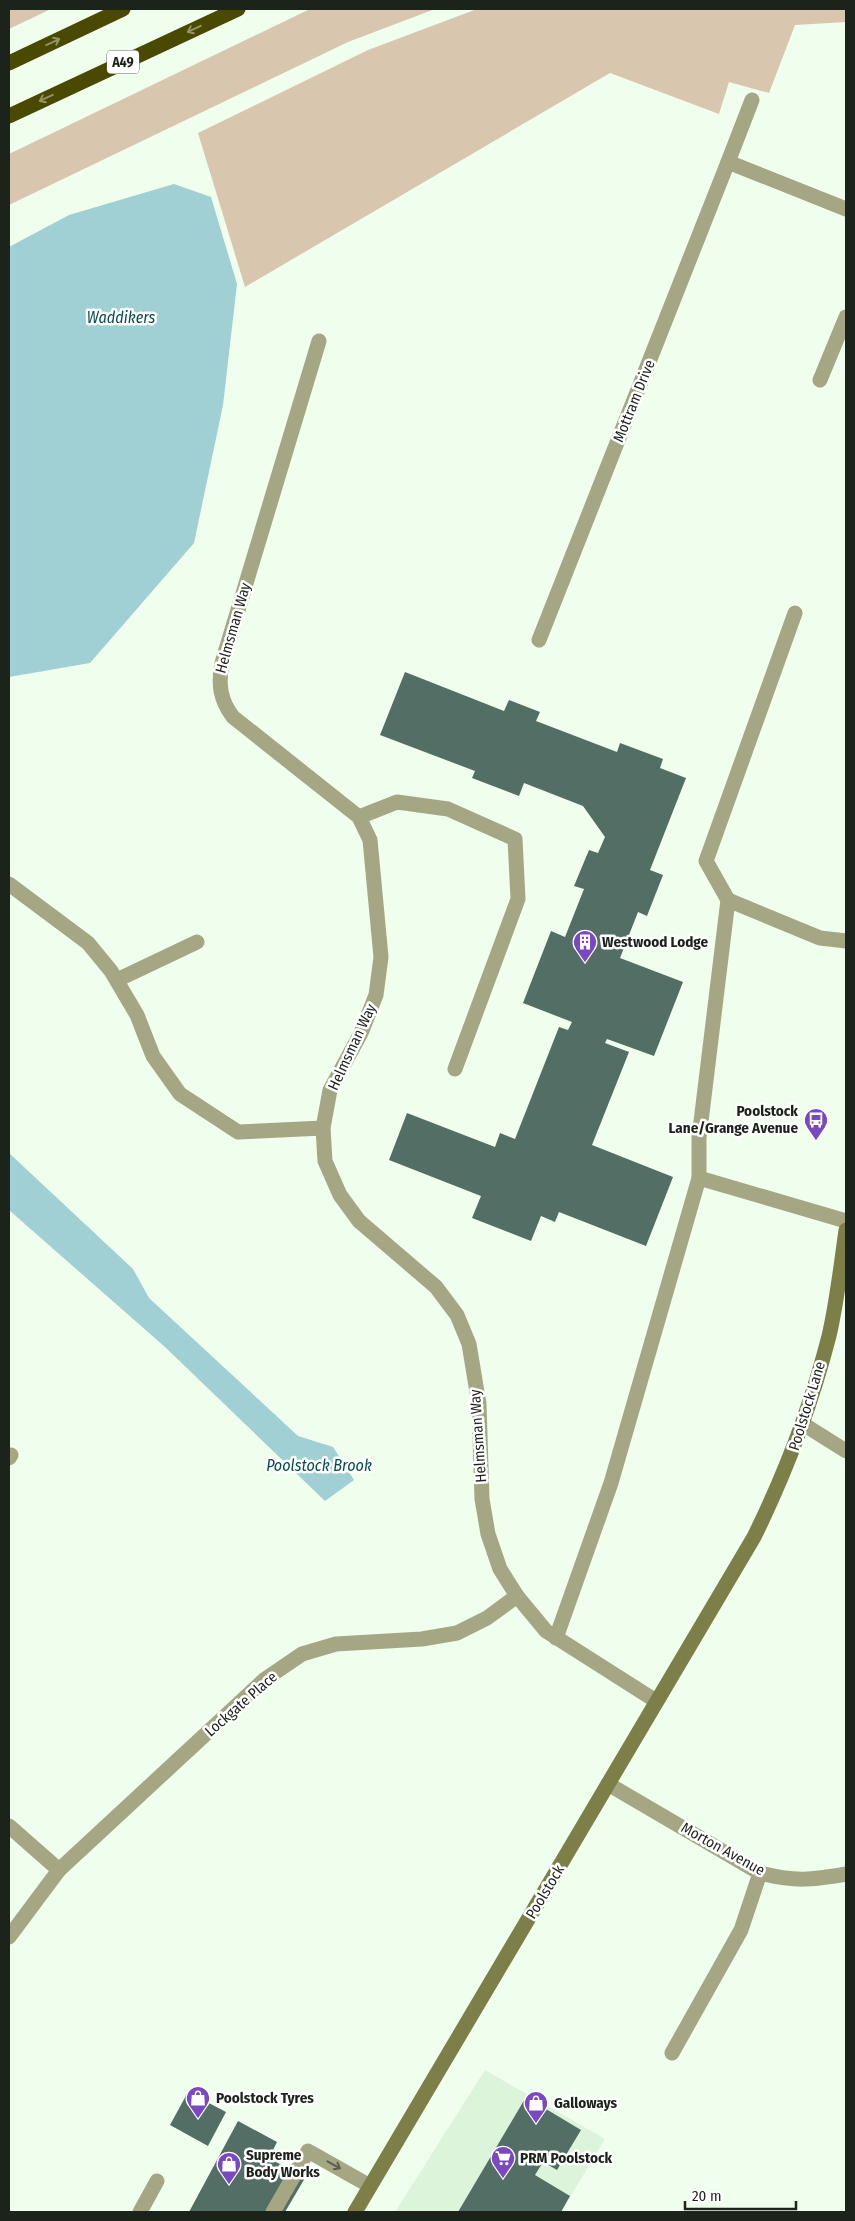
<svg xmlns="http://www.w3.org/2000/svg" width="855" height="2221" font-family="'Fira Sans Condensed',sans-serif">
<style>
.built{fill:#dcf4d9}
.green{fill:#d8c7ae}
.water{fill:#a0cfd4}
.building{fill:#536e65}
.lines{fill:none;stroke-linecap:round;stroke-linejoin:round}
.lane{stroke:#a5a784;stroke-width:15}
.street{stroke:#a5a784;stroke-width:15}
.secondary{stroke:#7d7f49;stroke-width:15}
.highway{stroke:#494900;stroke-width:15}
.oneway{stroke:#929266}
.oneway2{stroke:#5a5e4a}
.labels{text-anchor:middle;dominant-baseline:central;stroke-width:5;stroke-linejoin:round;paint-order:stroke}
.shield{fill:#fff;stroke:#60655f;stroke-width:1}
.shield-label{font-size:14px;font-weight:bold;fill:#1c231b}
.street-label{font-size:15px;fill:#1c231b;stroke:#fff}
.poi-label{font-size:15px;font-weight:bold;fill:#1c231b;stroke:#fff;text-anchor:start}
.water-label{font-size:16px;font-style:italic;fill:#064d54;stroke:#fff}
</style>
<rect width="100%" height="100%" fill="#effeed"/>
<!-- built -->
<path class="built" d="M485 2070 605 2139 561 2212H395Z"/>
<!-- green -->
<g class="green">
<path d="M9 9H51L9 29Z"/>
<path d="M310 9H435L348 42 9 205V154Z"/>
<path d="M477 9H846V22L795 25 769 93 729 82 719 114 610 73 245 287 198 133 368 50Z"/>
</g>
<!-- water -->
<g class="water">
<path d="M174 184 211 197 237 284 223 405 194 543 90 663 9 677V247L69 215Z"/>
<path d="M9 1153 133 1269 149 1298 298 1436 333 1447 354 1480 325 1501 165 1347 9 1210Z"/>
</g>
<!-- building -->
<g class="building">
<path d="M405 672 504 711 509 700 540 712 536 721 617 752 620 743 663 759 660 768 686 778 650 870 663 875 647 916 638 912 620 958 683 982 654 1056 607 1039 605 1043 629 1052 592 1145 673 1177 646 1246 559 1212 555 1222 541 1216 531 1241 472 1218 481 1196 389 1160 407 1113 495 1147 500 1133 515 1139 559 1027 568 1030 572 1022 523 1003 551 931 565 937 584 889 574 886 589 850 598 853 605 837 583 806 524 783 519 796 472 778 475 771 380 735Z"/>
<path d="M188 2092 226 2112 208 2146 170 2125Z"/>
<path d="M526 2097 581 2130 557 2170 543 2162 535 2175 570 2196 561 2212H458Z"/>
<path d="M238 2121 277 2142 269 2158 305 2178 285 2212H189Z"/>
</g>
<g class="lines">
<!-- lane -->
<g class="lane">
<path d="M820 380 846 317"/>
<path d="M359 817 397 802 448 809 515 839 518 899 455 1069"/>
<path d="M728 900 820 938 846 941"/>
<path d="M699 1178 846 1221"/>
<path d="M556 1638 611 1483 699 1178V1138L728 900 706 861 795 613"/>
<path d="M672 2053 741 1930 760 1873"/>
<path d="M140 2212 157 2181"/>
<path d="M273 2212 308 2151 370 2186"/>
</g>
<!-- street -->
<g class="street">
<path d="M728 162 752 100"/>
<path d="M319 341 222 663C218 684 220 700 233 717L359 817 370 840 381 957 376 995 361 1033 330 1090 323 1128 325 1161 340 1195 359 1221 436 1287 457 1315 469 1344 479 1404 482 1499 488 1534 500 1569 517 1596 546 1631 656 1701"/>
<path d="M539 640 728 162 846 209"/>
<path d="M9 884 88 943 111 971 137 1015 153 1056 180 1094 238 1132 323 1128"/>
<path d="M117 980 197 942"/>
<path d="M803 1424 846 1451"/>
<path d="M9 1458 11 1455"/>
<path d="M608 1784 760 1873C795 1882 812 1880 846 1874"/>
<path d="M9 1826 59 1870 264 1680 302 1654 336 1644 422 1639 457 1633 487 1618 517 1596"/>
<path d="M9 1937 59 1870"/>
</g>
<!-- secondary -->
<path class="secondary" d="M355 2212 754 1537C786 1472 811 1406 829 1336 837 1302 841 1265 846 1230"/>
<!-- highway -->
<g class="highway">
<path d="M9 63 123 9"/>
<path d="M9 116 238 9"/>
</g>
</g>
<!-- one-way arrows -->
<defs><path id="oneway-shaft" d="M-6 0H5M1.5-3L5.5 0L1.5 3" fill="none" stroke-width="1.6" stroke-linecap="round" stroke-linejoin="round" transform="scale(1.25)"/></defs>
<g class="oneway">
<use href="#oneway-shaft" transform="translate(194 29) rotate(155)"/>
<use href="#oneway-shaft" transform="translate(53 42) rotate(-25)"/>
<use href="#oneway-shaft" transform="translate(46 98) rotate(155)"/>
</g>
<use class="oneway2" href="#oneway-shaft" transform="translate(334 2165) rotate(29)"/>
<!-- icons -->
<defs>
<g id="building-pin" transform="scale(1.25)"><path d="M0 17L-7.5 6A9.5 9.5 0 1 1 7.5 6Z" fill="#7a49c1" stroke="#fff"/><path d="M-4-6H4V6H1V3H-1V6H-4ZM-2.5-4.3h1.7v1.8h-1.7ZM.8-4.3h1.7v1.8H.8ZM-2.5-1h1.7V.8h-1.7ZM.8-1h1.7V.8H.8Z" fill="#fff"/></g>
<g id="bus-pin" transform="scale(1.25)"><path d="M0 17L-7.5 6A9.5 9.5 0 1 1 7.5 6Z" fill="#7a49c1" stroke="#fff"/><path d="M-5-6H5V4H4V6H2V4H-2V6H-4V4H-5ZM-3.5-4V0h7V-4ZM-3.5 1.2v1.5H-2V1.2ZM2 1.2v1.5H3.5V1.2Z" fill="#fff"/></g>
<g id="shop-pin" transform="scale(1.25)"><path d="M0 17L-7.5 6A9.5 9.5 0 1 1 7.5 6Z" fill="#7a49c1" stroke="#fff"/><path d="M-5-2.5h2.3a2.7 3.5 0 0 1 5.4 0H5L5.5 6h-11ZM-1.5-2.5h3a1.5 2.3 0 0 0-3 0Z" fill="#fff"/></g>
<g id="supermarket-pin" transform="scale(1.25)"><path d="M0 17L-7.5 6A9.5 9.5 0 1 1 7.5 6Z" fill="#7a49c1" stroke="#fff"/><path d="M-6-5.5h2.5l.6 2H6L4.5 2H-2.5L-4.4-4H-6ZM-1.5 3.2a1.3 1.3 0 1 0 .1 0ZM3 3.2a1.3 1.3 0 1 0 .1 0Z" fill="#fff"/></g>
</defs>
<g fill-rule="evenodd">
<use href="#building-pin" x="585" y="942"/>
<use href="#bus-pin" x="816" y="1120"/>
<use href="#shop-pin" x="198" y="2098"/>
<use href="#shop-pin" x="536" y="2103"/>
<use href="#supermarket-pin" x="503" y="2158"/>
<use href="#shop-pin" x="229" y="2164"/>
</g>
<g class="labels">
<!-- shield labels -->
<rect class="shield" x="107" y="50.5" width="32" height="23" rx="4"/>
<g class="shield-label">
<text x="123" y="62">A49</text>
</g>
<!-- street labels -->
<g class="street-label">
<text transform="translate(634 401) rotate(-68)">Mottram Drive</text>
<text transform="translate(233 628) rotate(-74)">Helmsman Way</text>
<text transform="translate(352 1047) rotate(-65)">Helmsman Way</text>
<text transform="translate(807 1406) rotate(-73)">Poolstock Lane</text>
<text transform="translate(478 1436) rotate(-94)">Helmsman Way</text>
<text transform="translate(241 1704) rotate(-41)">Lockgate Place</text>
<text transform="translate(723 1849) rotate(29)">Morton Avenue</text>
<text transform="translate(545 1892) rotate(-59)">Poolstock</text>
</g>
<!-- poi labels -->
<g class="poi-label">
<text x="602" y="942">Westwood Lodge</text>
<text x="798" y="1111" text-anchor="end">Poolstock<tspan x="798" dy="17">Lane/Grange Avenue</tspan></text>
<text x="216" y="2098">Poolstock Tyres</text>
<text x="554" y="2103">Galloways</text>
<text x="246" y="2155">Supreme<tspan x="246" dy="17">Body Works</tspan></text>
<text x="520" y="2158">PRM Poolstock</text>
</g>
<!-- water labels -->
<g class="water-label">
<text x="121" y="317">Waddikers</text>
<text x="319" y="1465">Poolstock Brook</text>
</g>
</g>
<!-- border -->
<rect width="855" height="2221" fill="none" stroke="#1c231b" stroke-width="20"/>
<!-- scale -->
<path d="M685 2201v8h111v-8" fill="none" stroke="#1c231b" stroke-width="2.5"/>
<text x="692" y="2201" font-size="15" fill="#1c231b" stroke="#ffffff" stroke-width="4" paint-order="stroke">20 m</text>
</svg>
